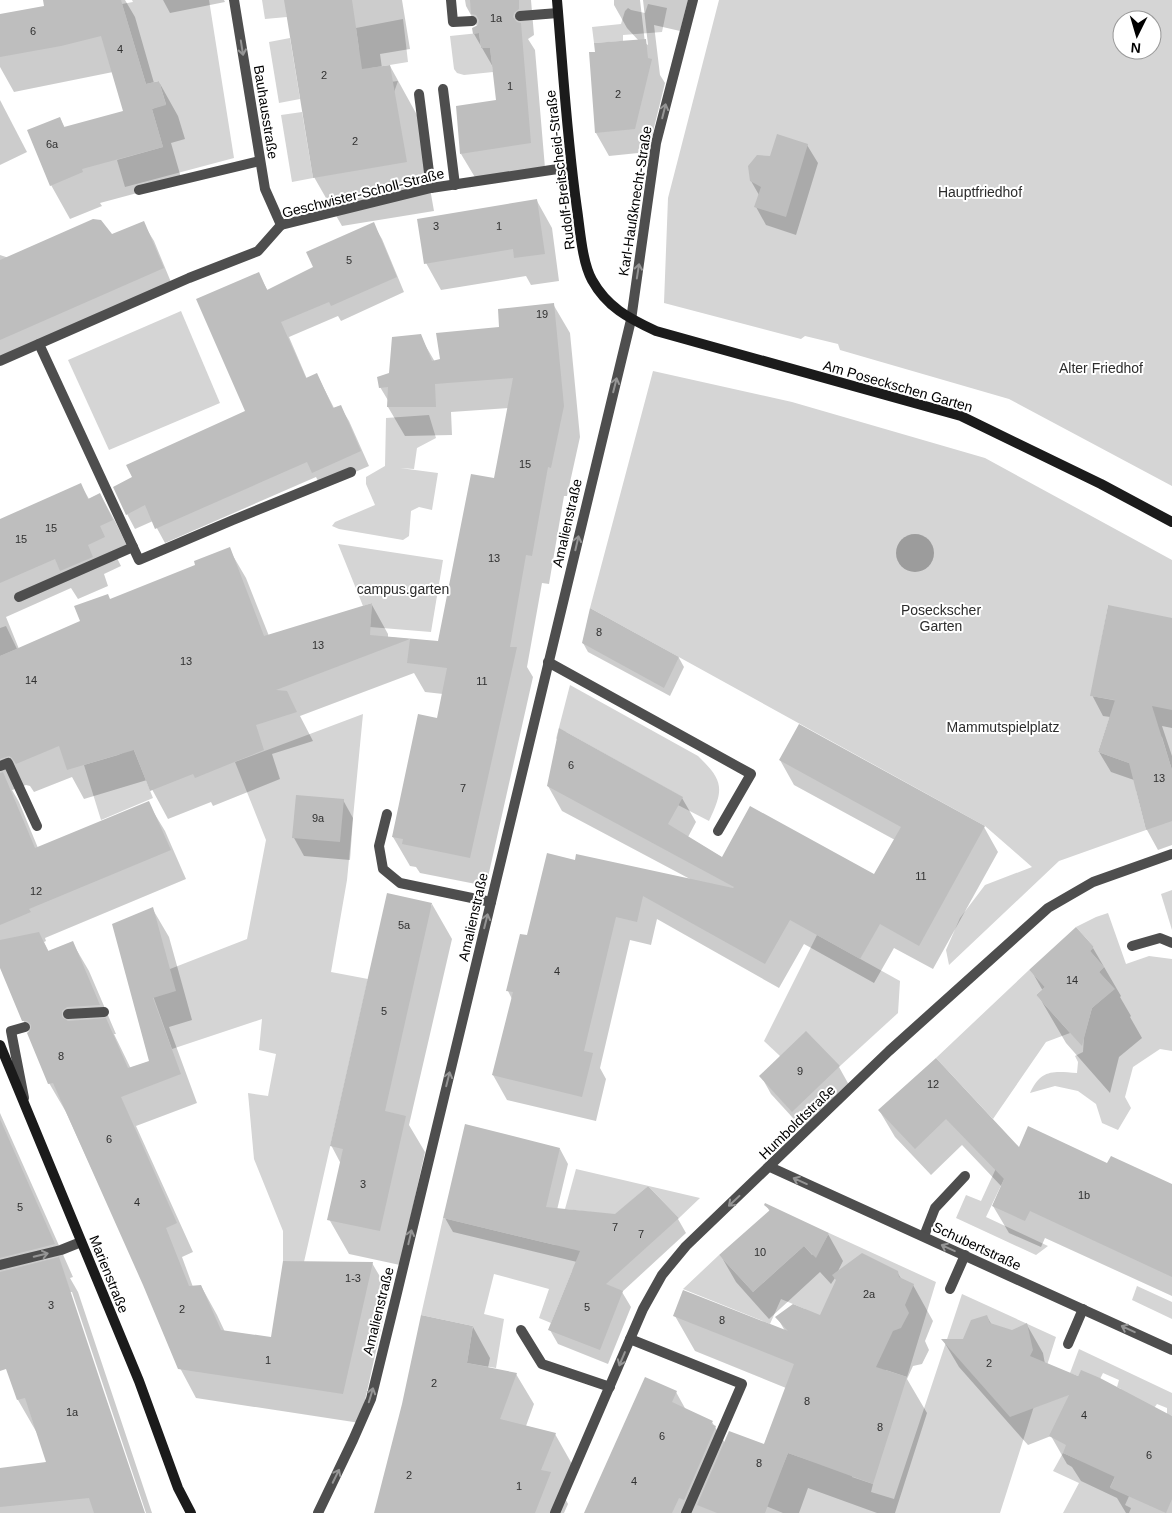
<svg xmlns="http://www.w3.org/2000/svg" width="1172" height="1513" font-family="Arial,sans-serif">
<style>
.green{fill:#d5d5d5;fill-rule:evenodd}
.water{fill:#9c9c9c}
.shadow{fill:#0003}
.building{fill:#bebebe}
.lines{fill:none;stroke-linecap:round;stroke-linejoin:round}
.lane{stroke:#4e4e4e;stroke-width:10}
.street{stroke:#4e4e4e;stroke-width:10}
.secondary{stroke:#1b1b1b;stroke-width:10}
.oneway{stroke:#959595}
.labels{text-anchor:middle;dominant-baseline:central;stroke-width:4;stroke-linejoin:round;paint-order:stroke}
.number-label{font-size:11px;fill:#303030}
.street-label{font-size:14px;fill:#000;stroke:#fff}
.park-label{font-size:14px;fill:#2c2c2c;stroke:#fff}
</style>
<rect width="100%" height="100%" fill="#fff"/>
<!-- green -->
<g class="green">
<path d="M132 0H209L234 158 125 187 117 160 163 147 152 109 166 104 159 81 146 84 122 4 133 2Z"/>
<path d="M262 0H285L287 17 265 19Z"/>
<path d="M719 0H1172V486L1009 399 840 350 838 344 805 336 801 339 664 303 668 198ZM1122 20H1152V50H1122Z"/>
<path d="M648 4 667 8 662 32 623 35V41L594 43 592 27 621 24 625 11 628 8 631 10 645 13Z"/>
<path d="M403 19 408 62 371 68 367 85 398 81 393 95 357 103 348 51 359 49 356 28Z"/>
<path d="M479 33 481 48H490L493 72 464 75 457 73 454 69 450 36Z"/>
<path d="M290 38 300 99 279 103 269 42Z"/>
<path d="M302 112 313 178 292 182 281 115Z"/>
<path d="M181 311 220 403 109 450 68 360Z"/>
<path d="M653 371 792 402 985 458 1172 560V770L1162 737 1109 719 1098 752 1143 768 1136 790 1146 830 1059 861 949 965 946 950 960 918 985 885 1032 867 985 826 590 608ZM1108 605 1134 704 1091 696Z"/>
<path d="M429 415 436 438 417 448 414 469 400 468 438 473 432 510 419 507 411 511 409 536 403 540 339 529 332 526 335 522 375 505 366 484V477L385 466 386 418Z"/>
<path d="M338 544 443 560 431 632 370 627 372 603 363 606Z"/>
<path d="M6 626 17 649 0 656V628Z"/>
<path d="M570 685 698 756C724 781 724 789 709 821L678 805 682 797 566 732 556 739Z"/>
<path d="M363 714 347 880 331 972 368 979 304 1262 283 1261V1231L254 1159 248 1093 268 1096 276 1054 259 1050 262 1019 172 1049 146 976 170 969 247 939 266 840 235 762Z"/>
<path d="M133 748 153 798 101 820 84 765 118 755Z"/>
<path d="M1172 890V930L1161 894Z"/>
<path d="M1108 913 1126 964 1149 956 1172 959V1051L1160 1049 1133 1067 1125 1097 1131 1108 1118 1130 1102 1123 1096 1104 1078 1091 1055 1086 1030 1093C1041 1069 1053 1071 1077 1073L1078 1062 1075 1056 1083 1052 1084 1037 1092 1008 1114 989 1099 972 1104 967 1090 951 1094 947 1076 927 1096 917Z"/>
<path d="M817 935 900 981 898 1013 840 1066 780 1056 764 1041Z"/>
<path d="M1029 970 1045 987 1036 995 1070 1033 1046 1042 993 1119 936 1058Z"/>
<path d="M1004 1151 1015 1156 986 1217 1048 1246 1036 1255 956 1218 966 1195 981 1201Z"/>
<path d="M576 1169 700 1198 679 1218 648 1186 615 1215 565 1209Z"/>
<path d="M443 1218 555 1245 597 1242 572 1271 551 1323 539 1318 549 1289 494 1274 484 1314 504 1319 496 1368 467 1363 473 1326 421 1315Z"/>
<path d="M829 1233 936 1282 907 1377 886 1370 852 1477 873 1484 871 1492 894 1499 962 1294 1056 1337 1000 1513H783L766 1506 788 1453 811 1461 805 1309 781 1299 770 1324 683 1289 719 1255 753 1292 804 1246 812 1255 820 1249Z"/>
<path d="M1137 1286 1172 1302V1319L1132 1300Z"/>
<path d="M1079 1349 1172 1393V1416L1167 1415V1408L1157 1404 1154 1408 1148 1406 1110 1487 1129 1496 1125 1505 1131 1508 1129 1513H1063L1079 1483 1053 1471 1063 1453 1079 1460 1121 1389 1117 1387 1119 1380 1103 1373 1100 1379 1081 1371 1078 1376 1070 1373Z"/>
</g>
<!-- water -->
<circle class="water" cx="915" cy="553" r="19"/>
<!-- shadow -->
<g class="shadow">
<path d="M44 0H125L135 17 154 83 159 82 178 116 185 139 171 143 182 181 100 203 102 206 70 219 51 185 60 118 65 128 125 112 113 72 14 92 0 67V15L46 7Z"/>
<path d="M163 0H224L225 2 170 13Z"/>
<path d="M285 0H402L410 49 380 54 382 68 390 66 417 115 434 211 342 226 314 177Z"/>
<path d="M465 0H531L534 35 528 39 535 50 545 168 476 179 461 154 497 101 493 67 474 34 477 26 466 6Z"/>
<path d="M614 0H640L645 43 648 45 643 0H688L680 31 654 25 660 75 665 83 648 152 609 156 596 133 591 53 639 41 627 28 614 5Z"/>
<path d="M0 100 27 152 0 165Z"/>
<path d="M807 145 818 163 796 235 766 225 756 207 759 195 751 181 771 157Z"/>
<path d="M537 201 552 228 559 281 531 285 526 276 441 290 426 263Z"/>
<path d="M143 223 154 241 173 287 0 362V255L9 258 112 235Z"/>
<path d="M373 224 382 239 404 292 341 321 338 316 289 337 307 379 317 375 334 408 340 406 349 421 369 466 321 487 316 477 165 543 153 521 135 529 127 514 247 412 258 273 268 291 314 268Z"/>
<path d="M553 304 570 333 580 437 567 496H564L549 584 542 583 527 667 533 677 486 886 420 873 416 867 410 866 393 837 438 719 443 694 425 692 414 673 300 716 313 741 272 754 280 779 213 806 211 802 168 819 147 780 84 799 72 777 34 792 30 786 26 785 12 790 19 802 38 848 148 803 165 831 186 879 45 938 46 941 44 942 49 952 72 942 89 971 116 1034H114L131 1069 151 1062 152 908 169 937 192 1020 169 1027 197 1103 136 1126 193 1252 182 1257 193 1287 201 1286 217 1315 225 1332 272 1339 372 1263 389 1292 360 1423 196 1398 180 1368 144 1284 66 1112 49 1083 30 1032 23 1020 0 965V521L81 485 89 499 100 494 116 523 129 550 116 556 121 566 104 574 108 586 78 599 71 588 6 617 19 649 82 622 110 600 196 566 229 549 246 578 269 636 372 605 388 634V637L439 642 495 480 509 408 451 412 452 435 405 436 388 407 389 402 380 387 420 336 435 362 442 360 501 328Z"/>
<path d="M583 643 679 658 684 667 670 696 588 652Z"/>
<path d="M1172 654V728L1162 726 1172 756V845L1158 850 1147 830 1134 780 1111 772 1099 752 1110 717 1103 716 1092 695Z"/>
<path d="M780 760 984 827 998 852 933 969 894 948 874 983 804 944 779 988 657 919 651 945 630 940 600 1068 606 1079 596 1121 507 1100 493 1075 512 999 508 991 528 937 576 861 690 879 562 811 548 786 682 798 696 822 688 837 723 858 875 876 895 840 794 785Z"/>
<path d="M343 800 353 818 350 860 304 856 294 838Z"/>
<path d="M432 904 452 939 409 1125 425 1152 400 1265 349 1254 329 1219 341 1164 331 1145Z"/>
<path d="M1076 929 1093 948 1121 996 1120 997 1131 1016 1130 1017 1142 1038 1119 1057 1110 1093 1066 1043 1038 995 1043 991 1031 970Z"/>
<path d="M936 1059 1019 1149 1108 1164 1172 1185V1296L1045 1238 1041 1247 1009 1233 993 1206 1002 1187 962 1145 931 1175 895 1137 879 1110Z"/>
<path d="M839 1067 849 1085 803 1129 771 1094 761 1076Z"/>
<path d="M0 1113 73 1277 70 1278 78 1292 152 1513H146L72 1292H70L143 1513H0V1469L48 1463 37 1433 18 1400 0 1345Z"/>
<path d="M560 1149 568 1164 557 1210 615 1216 678 1219 686 1233 622 1292 631 1307 608 1364 558 1344 550 1330 577 1262 453 1232 445 1218Z"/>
<path d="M766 1205 828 1234 843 1261 837 1273 897 1272 902 1280 913 1285 933 1321 925 1341 929 1350 922 1364 913 1366 907 1379 927 1413 895 1513H877L808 1488 799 1513H585L676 1392 686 1410 712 1422 725 1443 764 1445 786 1388 695 1351 675 1316 785 1331 777 1317H821L837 1281 835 1278 831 1284 820 1272 769 1319 736 1282 721 1256 770 1212Z"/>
<path d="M987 1317 992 1325 1012 1332 1027 1325 1043 1353 1045 1364 1172 1417V1513H1126L1117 1498 1081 1481 1072 1467 1067 1464 1051 1436 1028 1445 959 1367 943 1340H964Z"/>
<path d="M473 1327 490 1358 488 1368 516 1374 534 1404 526 1426 555 1434 572 1464 562 1492 568 1504 564 1513H375Z"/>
</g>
<!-- building -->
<g class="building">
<path d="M43 0H121L146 84 159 81 166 105 152 109 163 147 82 169 83 172 50 186 27 130 60 117 64 127 123 111 101 36 61 46 0 57V14L44 6Z"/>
<path d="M284 0H352L362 69 390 65 407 162 313 178Z"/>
<path d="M470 0H519V9L514 13 513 17 517 22 521 23 531 143 460 154 456 106 496 100 490 48H481L479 33 473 34 472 28 478 25 479 20 476 15 471 14Z"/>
<path d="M646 39 648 58 652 59 635 129 595 133 589 52H595L594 43Z"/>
<path d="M777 134 808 144 786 217 754 207 761 187 750 181 748 166 757 155 770 156Z"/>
<path d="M537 199 545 254 514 258 513 249 424 264 417 219Z"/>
<path d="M93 219 101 220 112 234 144 221 164 268 0 340V260Z"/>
<path d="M374 222 397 277 331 306 329 302 281 322 306 378 317 373 333 408 341 405 361 451 312 473 307 462 155 529 145 505 126 515 113 487 132 477 126 465 245 411 196 299 259 272 267 290 313 267 306 252Z"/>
<path d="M554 303 564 406 551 468 548 467 532 556 526 555 510 647H517L470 858 402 844 403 839 392 837 418 714 437 718 447 668 407 663 410 639 276 690 287 691 297 712 256 725 264 750 195 778 193 774 150 791 134 750 67 770 59 746 16 764 12 758 9 756 0 759V656L80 621 74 606 108 594 110 599 195 565 194 561 230 547 264 636 372 603 370 635 438 641 471 474 494 478 513 378 435 384 436 407H387L388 387 379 388 377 377 389 373 392 337 421 334 432 361 440 359 436 333 499 327 498 309Z"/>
<path d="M81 483 88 499 100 493 113 520 100 526 105 537 88 545 93 557 60 571 55 559 0 583V519Z"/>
<path d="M1108 605 1172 618V710L1152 706 1172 770V821L1146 830 1129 763 1098 752 1115 700 1090 696Z"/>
<path d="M590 608 679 657 664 688 582 643Z"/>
<path d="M799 724 985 826 919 946 880 924 860 959 790 920 765 964 643 896 637 922 616 917 584 1051 593 1053 582 1097 492 1075 513 992 506 991 520 934 527 935 547 853 575 860 576 854 733 888 734 887 547 786 559 728 683 797 668 824 722 857 750 806 874 874 901 827 779 760Z"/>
<path d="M3 772 35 848 149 801 171 850 29 909 31 912 0 925V773Z"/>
<path d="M296 795 344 799 340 842 292 838Z"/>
<path d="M387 893 432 903 385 1111 406 1116 380 1231 327 1220 343 1149 330 1146Z"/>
<path d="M153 907 176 991 153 998 181 1074 121 1097 177 1223 166 1228 189 1286 201 1285 221 1330 271 1337 283 1261 373 1262 343 1394 178 1369 143 1285 53 1083 48 1084 27 1033 31 1029V1025L27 1021H22L0 968V940L39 932 48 951 73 941 100 1005 67 1007 62 1011V1017L68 1021 106 1018 128 1068 149 1061 112 924Z"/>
<path d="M1076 927 1094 947 1090 951 1104 967 1099 972 1115 989 1092 1008 1082 1046 1036 995 1045 987 1029 970Z"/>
<path d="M806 1031 840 1066 792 1112 759 1076Z"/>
<path d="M936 1058 1019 1147 1028 1126 1107 1163 1111 1156 1172 1184V1277L1030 1211 1025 1221 992 1206 1004 1179 946 1119 915 1149 878 1110Z"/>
<path d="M0 1119 55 1244 0 1258Z"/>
<path d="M465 1124 560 1148 546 1207 615 1214 648 1186 679 1218 606 1284 623 1291 600 1350 548 1330 580 1251 443 1218Z"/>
<path d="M765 1203 829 1233 816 1258 804 1246 753 1292 719 1255 770 1210 764 1205Z"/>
<path d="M862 1253 898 1271 899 1277 914 1284 905 1305 909 1313 901 1328 893 1331 876 1367 907 1377 873 1484 788 1453 765 1513H717L697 1505 729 1431 764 1444 794 1364 673 1316 683 1290 788 1331 775 1317 793 1304 820 1315 836 1280 832 1275Z"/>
<path d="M59 1257 104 1392 145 1513H94L89 1498 0 1507V1468L46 1462 25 1398 17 1400 6 1369 0 1371V1272Z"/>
<path d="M421 1315 473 1326 467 1363 517 1373 500 1419 556 1433 541 1470 551 1472 535 1513H374L402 1404Z"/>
<path d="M987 1315 990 1323 1012 1330 1027 1323 1033 1350 1030 1356 1078 1376 1081 1370 1100 1378 1172 1416V1499L1166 1513 1110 1488 1115 1477 1063 1453 1066 1445 1049 1436 1069 1395 1010 1417 941 1339H963L971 1320Z"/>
<path d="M645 1377 677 1391 672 1402 713 1421 711 1424 716 1426 684 1500 679 1498 672 1513H584Z"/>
</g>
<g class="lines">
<!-- lane -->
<g class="lane">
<path d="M451 0 453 22 472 21"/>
<path d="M520 16 558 13"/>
<path d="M443 89 455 185"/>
<path d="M419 94 431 188"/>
<path d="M139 190 260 161"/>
<path d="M39 344 139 560 233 520 351 472"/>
<path d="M0 361 189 278 258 251 281 225"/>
<path d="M19 597 133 547"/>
<path d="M548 662 751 774 718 831"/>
<path d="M0 766 8 763 37 826"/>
<path d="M387 814 379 846 383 869 400 883 491 902"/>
<path d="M1132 946 1160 938 1172 943"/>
<path d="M68 1014 104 1012"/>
<path d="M24 1098 11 1031 25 1027"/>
<path d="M924 1236 935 1208 965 1176"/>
<path d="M950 1289 965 1255"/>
<path d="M521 1330 542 1364 610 1387"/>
<path d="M630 1339 742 1384 686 1513"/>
<path d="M1068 1344 1083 1309"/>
</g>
<!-- street -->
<g class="street">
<path d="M234 0 265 189 281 225 431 188 571 167"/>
<path d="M770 1167 1172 1350"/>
<path d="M0 1265 61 1250 81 1242"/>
<path d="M318 1513 353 1440 371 1399 396 1297 631 320 656 143 693 0"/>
<path d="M555 1513 643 1309 662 1275 686 1246 889 1051 1048 908 1093 882 1172 854"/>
</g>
<!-- secondary -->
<g class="secondary">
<path d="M557 0C563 70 567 140 577 209 580 229 582 262 592 280 607 307 628 318 656 331L961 416 1101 484 1172 522"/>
<path d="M0 1045 139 1381 178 1488 191 1513"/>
</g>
</g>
<!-- one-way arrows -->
<defs><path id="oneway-shaft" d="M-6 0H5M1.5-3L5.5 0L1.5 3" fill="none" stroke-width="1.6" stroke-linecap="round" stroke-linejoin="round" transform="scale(1.25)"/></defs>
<g class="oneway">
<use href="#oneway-shaft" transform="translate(242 48) rotate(81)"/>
<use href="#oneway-shaft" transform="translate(664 111) rotate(-76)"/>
<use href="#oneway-shaft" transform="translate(638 271) rotate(-81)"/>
<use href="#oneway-shaft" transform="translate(615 385) rotate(-76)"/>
<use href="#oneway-shaft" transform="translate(577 543) rotate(-77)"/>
<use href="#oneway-shaft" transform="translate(486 921) rotate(-76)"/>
<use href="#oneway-shaft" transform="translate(448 1079) rotate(-76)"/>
<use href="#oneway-shaft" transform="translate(800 1181) rotate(-156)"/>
<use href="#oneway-shaft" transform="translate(734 1201) rotate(137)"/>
<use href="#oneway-shaft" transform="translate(410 1237) rotate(-77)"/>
<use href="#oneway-shaft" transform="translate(948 1248) rotate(-155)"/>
<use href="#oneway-shaft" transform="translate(41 1255) rotate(-14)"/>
<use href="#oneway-shaft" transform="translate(1128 1329) rotate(-155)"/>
<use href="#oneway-shaft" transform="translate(622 1359) rotate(113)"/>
<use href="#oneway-shaft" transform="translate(371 1395) rotate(-73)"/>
<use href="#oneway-shaft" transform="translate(336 1476) rotate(-64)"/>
</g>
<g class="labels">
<!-- number labels -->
<g class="number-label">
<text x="496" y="18">1a</text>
<text x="33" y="31">6</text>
<text x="120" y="49">4</text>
<text x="324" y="75">2</text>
<text x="510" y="86">1</text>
<text x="618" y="94">2</text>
<text x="355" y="141">2</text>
<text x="52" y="144">6a</text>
<text x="436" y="226">3</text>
<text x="499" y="226">1</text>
<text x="349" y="260">5</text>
<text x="542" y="314">19</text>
<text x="525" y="464">15</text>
<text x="51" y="528">15</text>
<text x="21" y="539">15</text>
<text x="494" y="558">13</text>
<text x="599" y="632">8</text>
<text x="318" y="645">13</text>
<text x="186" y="661">13</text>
<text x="31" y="680">14</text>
<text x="482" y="681">11</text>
<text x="571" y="765">6</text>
<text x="1159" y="778">13</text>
<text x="463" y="788">7</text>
<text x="318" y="818">9a</text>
<text x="921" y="876">11</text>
<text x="36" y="891">12</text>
<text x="404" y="925">5a</text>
<text x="557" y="971">4</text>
<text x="1072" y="980">14</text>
<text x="384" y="1011">5</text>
<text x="61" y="1056">8</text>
<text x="800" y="1071">9</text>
<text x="933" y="1084">12</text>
<text x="109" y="1139">6</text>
<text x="363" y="1184">3</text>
<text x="1084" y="1195">1b</text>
<text x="137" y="1202">4</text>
<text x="20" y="1207">5</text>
<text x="615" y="1227">7</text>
<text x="641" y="1234">7</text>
<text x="760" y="1252">10</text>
<text x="353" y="1278">1-3</text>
<text x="869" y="1294">2a</text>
<text x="51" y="1305">3</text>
<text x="587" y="1307">5</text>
<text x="182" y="1309">2</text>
<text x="722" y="1320">8</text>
<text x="268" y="1360">1</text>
<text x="989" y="1363">2</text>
<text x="434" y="1383">2</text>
<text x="807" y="1401">8</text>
<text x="72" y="1412">1a</text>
<text x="1084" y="1415">4</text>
<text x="880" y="1427">8</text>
<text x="662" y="1436">6</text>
<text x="1149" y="1455">6</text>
<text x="759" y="1463">8</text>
<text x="409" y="1475">2</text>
<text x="634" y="1481">4</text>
<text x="519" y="1486">1</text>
</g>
<!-- street labels -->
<g class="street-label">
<text transform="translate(266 112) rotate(81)">Bauhausstraße</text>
<text transform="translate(560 170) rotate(-97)">Rudolf-Breitscheid-Straße</text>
<text transform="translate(363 193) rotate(-14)">Geschwister-Scholl-Straße</text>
<text transform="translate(635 201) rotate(-81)">Karl-Haußknecht-Straße</text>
<text transform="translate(898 386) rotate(16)">Am Poseckschen Garten</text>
<text transform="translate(567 523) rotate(-77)">Amalienstraße</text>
<text transform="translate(473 917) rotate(-77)">Amalienstraße</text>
<text transform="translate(797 1122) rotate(-44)">Humboldtstraße</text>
<text transform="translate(977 1246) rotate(25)">Schubertstraße</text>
<text transform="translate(109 1274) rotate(68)">Marienstraße</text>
<text transform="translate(378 1311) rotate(-76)">Amalienstraße</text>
</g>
<!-- park labels -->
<g class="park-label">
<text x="980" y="192">Hauptfriedhof</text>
<text x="1101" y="368">Alter Friedhof</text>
<text x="403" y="589">campus.garten</text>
<text x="941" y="610">Poseckscher<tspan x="941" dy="16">Garten</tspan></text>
<text x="1003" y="727">Mammutspielplatz</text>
</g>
</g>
<!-- north arrow -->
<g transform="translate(1137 35) rotate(185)"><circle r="24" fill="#ffffff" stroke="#999999"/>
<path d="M0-4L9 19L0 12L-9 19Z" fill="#000000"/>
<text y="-8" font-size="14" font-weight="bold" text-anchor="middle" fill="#000000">N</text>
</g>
</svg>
